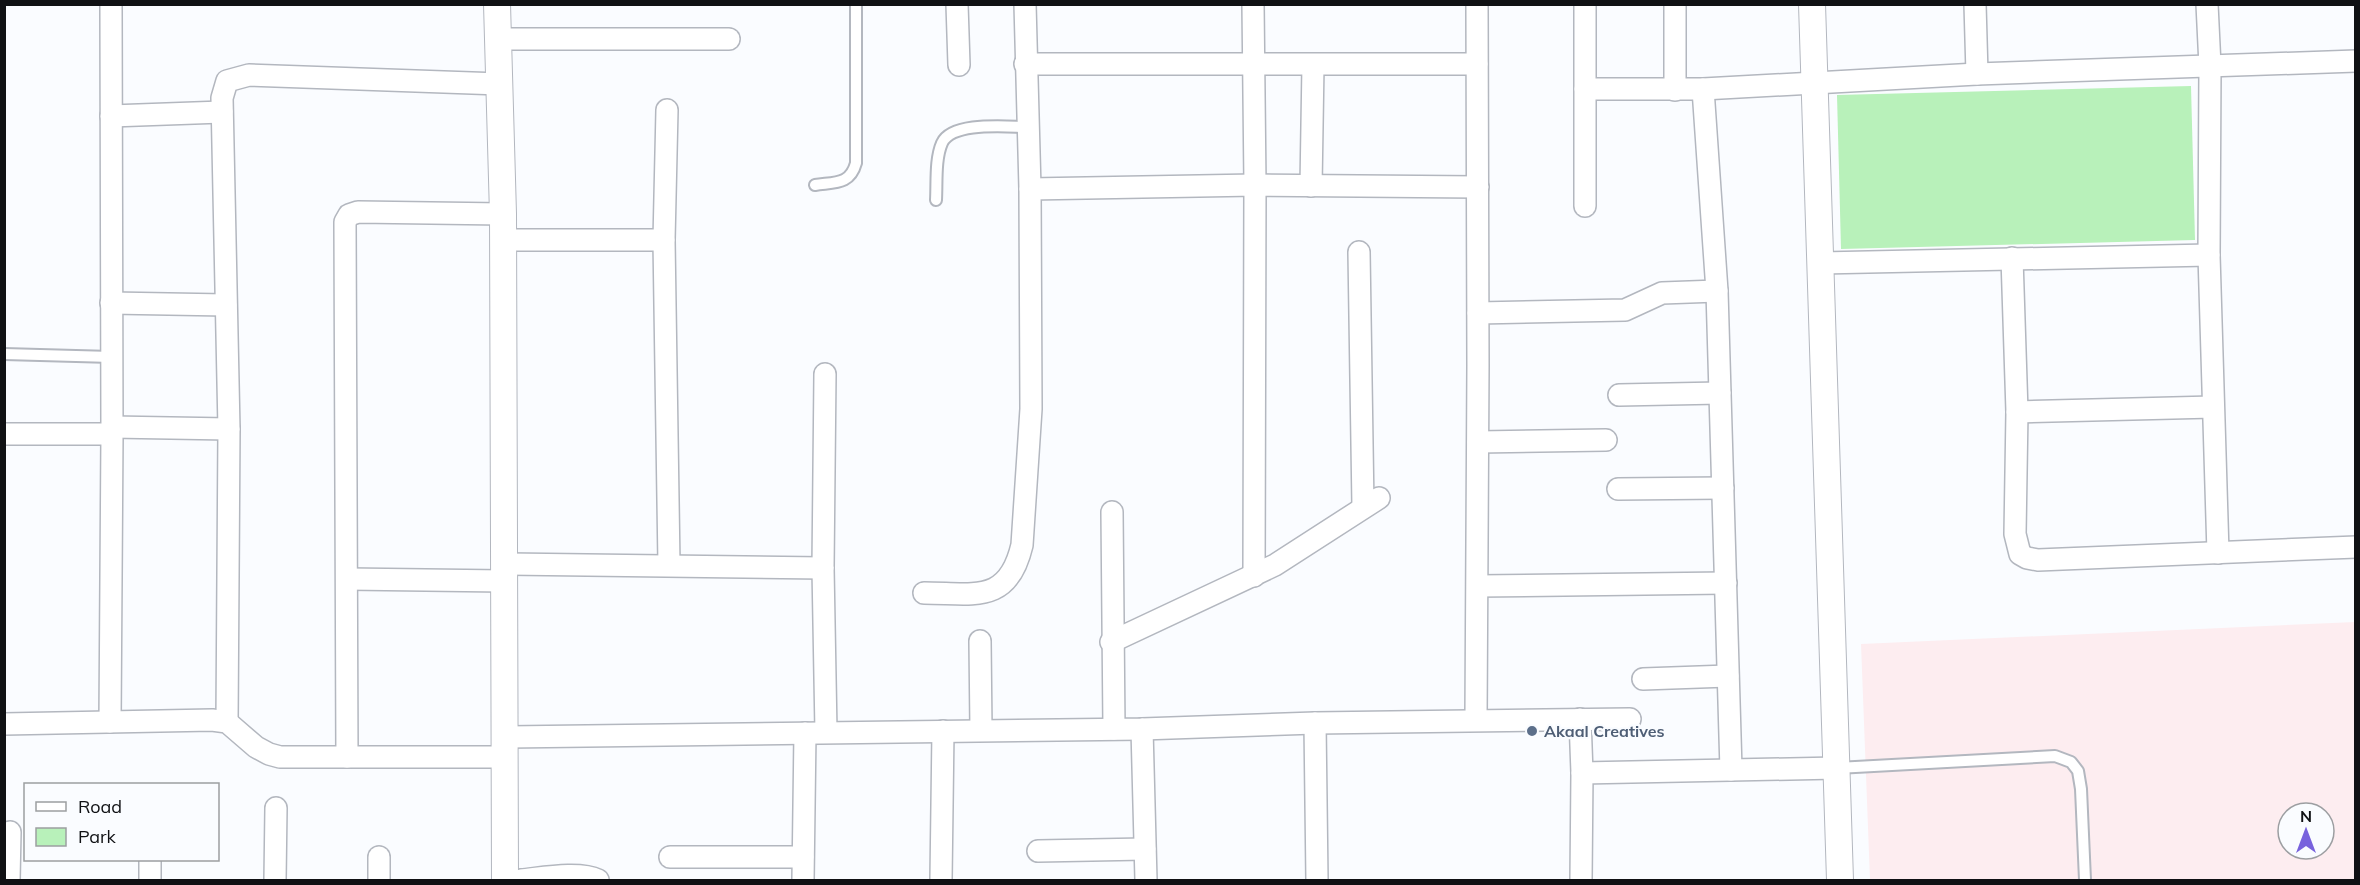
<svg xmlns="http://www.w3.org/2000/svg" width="2360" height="885" font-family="Mulish,sans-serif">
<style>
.education{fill:#fdedf0;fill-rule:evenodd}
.green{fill:#b8f1ba}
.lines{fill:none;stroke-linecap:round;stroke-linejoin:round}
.service-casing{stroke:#b3b7bf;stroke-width:14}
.minor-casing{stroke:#b3b7bf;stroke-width:24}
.tertiary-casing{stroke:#b3b7bf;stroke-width:28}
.service{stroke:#fff;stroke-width:10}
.minor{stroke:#fff;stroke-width:21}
.tertiary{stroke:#fff;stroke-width:26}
.service-dot{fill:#5c6f8a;stroke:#fafcff;stroke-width:2}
.labels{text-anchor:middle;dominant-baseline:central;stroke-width:4.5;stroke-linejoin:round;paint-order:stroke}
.service-label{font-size:16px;font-weight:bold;fill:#4e5e75;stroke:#fafcff;text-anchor:start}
</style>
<rect width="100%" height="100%" fill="#fafcff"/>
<!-- education -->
<path class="education" d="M2355 622V880H1870L1861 644ZM2288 813H2324V849H2288Z"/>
<!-- green -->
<path class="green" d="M2191 86 2195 240 1841 249 1837 95Z"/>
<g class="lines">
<!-- service casing -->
<g class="service-casing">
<g id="service">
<path d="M815 185C835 182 850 185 856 163V4"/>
<path d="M936 200C937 182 935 159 942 143 952 121 1007 127 1028 127"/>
<path d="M4 354 112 357"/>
<path d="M1837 768 2055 756 2071 762 2078 771 2081 789 2085 880"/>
</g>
</g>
<!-- minor casing -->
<g class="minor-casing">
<g id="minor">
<path d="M957 4 959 65"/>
<path d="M1253 4 1255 185 1254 576"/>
<path d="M1975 4 1977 74"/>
<path d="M2207 4 2210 66 2209 255 2218 553"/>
<path d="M497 39H729"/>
<path d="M1025 64H1477"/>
<path d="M1585 89H1703L1977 74 2356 61"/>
<path d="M1703 89 1717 291 1731 770"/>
<path d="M1675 90V4"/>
<path d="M667 110 664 240 669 565"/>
<path d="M111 116 222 112"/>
<path d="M1311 186 1313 65"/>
<path d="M1030 189 1255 185 1478 187"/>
<path d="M1585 206V4"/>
<path d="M503 240H664"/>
<path d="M1359 252 1363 507"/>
<path d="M2012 258 2017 412 2015 534 2020 554 2027 558 2038 560 2356 547"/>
<path d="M1821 263 2209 255"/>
<path d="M111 303 226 305"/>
<path d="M1478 313 1625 310 1662 293 1717 291"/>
<path d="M825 374 823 568 826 732"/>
<path d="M1619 395 1720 393"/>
<path d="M2017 412 2213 407"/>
<path d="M112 427 229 429"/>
<path d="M4 434H112"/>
<path d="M1478 442 1606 440"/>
<path d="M1618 489 1723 488"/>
<path d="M1112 512 1114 729"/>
<path d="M504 564 823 568"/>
<path d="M347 579 504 581"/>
<path d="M1478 586 1726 583"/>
<path d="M924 593C974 593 1008 605 1022 545L1031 409 1030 189 1025 4"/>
<path d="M980 641 981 730"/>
<path d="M1111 642 1275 565 1379 498"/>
<path d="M1643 679 1728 676"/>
<path d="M1476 719 1478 365 1477 4"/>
<path d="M1580 719 1582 773 1581 880"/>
<path d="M110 722 112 434 111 4"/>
<path d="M227 722 229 429 222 98 227 81 249 75 500 84"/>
<path d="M1315 723 1317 880"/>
<path d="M4 724 212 720 227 722 256 747 269 754 280 757H504"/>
<path d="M1142 729 1146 880"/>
<path d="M504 737 1142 729 1315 723 1630 719"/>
<path d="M347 757 345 222 349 215 358 212 503 214"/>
<path d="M1582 773 1837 768"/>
<path d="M1038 851 1145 849"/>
<path d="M379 857V880"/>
<path d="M670 857H803"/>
<path d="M150 860V880"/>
<path d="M9 880 10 832"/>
<path d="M275 880 276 808"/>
<path d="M521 880C542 878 579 871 598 880"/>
<path d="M803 880 805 733"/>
<path d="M941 880 943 731"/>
</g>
</g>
<!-- tertiary casing -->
<g class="tertiary-casing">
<g id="tertiary">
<path d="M497 4 503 214 505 880"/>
<path d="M1812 4 1840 880"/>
</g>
</g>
<!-- service -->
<use href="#service" class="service"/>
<!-- minor -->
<use href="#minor" class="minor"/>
<!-- tertiary -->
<use href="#tertiary" class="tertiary"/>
</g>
<!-- markers -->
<circle class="service-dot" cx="1532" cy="731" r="6"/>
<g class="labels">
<!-- service labels -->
<g class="service-label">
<text x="1544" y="731">Akaal Creatives</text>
</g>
</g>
<!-- border -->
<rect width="2360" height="885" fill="none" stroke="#101114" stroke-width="12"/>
<!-- legend -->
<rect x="24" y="783" width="195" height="78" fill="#fafcff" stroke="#9c9ea1" stroke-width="1.5"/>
<rect x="36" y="802" width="30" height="9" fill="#ffffff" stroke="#9c9ea1" stroke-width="1.5"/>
<text x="78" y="813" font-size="18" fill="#101114">Road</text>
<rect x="36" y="828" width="30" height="18" fill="#b8f1ba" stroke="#9c9ea1" stroke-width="1.5"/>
<text x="78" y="843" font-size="18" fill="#101114">Park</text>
<!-- north arrow -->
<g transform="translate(2306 831)"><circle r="28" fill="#fafcff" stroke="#9c9ea1" stroke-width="1.5"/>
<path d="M0-4.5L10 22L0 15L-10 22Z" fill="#7862dd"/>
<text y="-9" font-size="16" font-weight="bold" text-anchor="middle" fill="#101114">N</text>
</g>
</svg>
